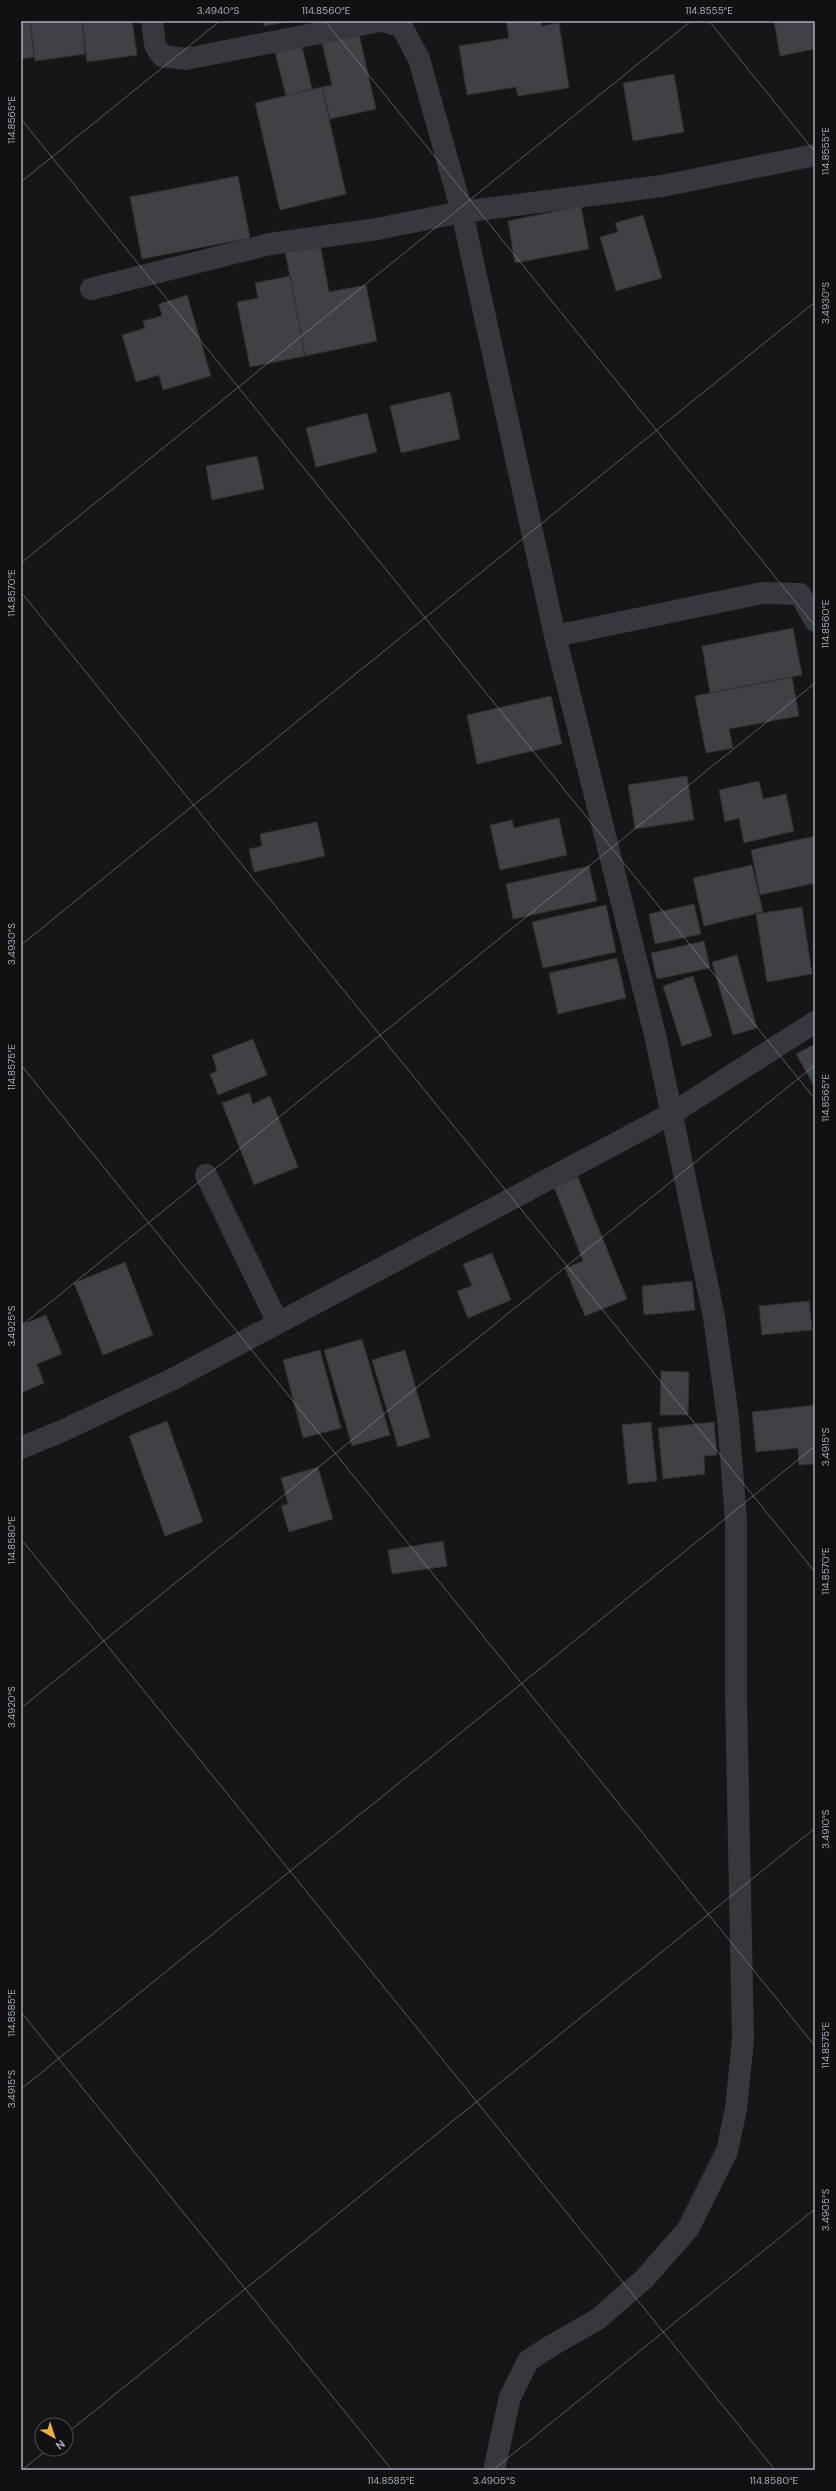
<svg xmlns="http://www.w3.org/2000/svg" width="836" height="2491" font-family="'DM Sans',sans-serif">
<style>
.building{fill:#404145;stroke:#303034}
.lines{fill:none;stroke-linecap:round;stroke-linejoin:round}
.minor{stroke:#37383d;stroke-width:22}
.ticks{fill:none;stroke:#a8adb8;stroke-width:1;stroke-opacity:0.45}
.neatline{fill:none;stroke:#a8adb8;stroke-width:1.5}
.ticks-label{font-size:10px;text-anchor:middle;fill:#a8adb8}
</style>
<rect width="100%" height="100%" fill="#161618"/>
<!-- building -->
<g class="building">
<path d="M21 21H30L34 57 21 59Z"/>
<path d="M30 21H82L85 54 35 61Z"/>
<path d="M82 21H132L137 55 87 62Z"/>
<path d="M263 21H291L264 26Z"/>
<path d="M506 21H541L542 26 559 23 569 88 518 96 516 87 467 95 459 46 509 38Z"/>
<path d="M774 21H815V49L780 56Z"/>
<path d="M359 34 376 109 330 119 322 87 332 85 322 43Z"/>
<path d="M302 46 312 89 286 96 275 52Z"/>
<path d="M674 74 684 132 633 141 623 83Z"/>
<path d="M322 87 346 194 280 210 255 103Z"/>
<path d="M238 176 250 238 142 259 130 197Z"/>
<path d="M581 206 589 249 515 263 508 221Z"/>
<path d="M643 215 662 278 616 291 600 237 618 232 615 223Z"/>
<path d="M320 243 329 292 366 285 377 341 305 356 285 251Z"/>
<path d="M290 276 305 356 250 367 237 302 258 298 255 283Z"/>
<path d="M187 295 211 376 163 390 159 375 136 382 122 335 145 328 143 321 162 316 159 304Z"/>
<path d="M450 392 460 439 401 453 390 406Z"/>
<path d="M367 413 377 452 316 467 306 428Z"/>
<path d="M257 456 264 489 212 500 206 466Z"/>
<path d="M793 628 802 675 710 693 702 646Z"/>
<path d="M792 677 799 716 729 729 733 748 706 753 695 696Z"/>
<path d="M551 696 562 744 477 764 467 715Z"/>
<path d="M687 776 694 820 635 829 628 785Z"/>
<path d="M759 781 763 799 786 794 794 831 744 843 739 818 725 822 719 790Z"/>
<path d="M559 818 567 855 500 870 490 825 512 820 514 828Z"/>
<path d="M317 822 325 856 254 872 249 849 262 846 260 834Z"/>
<path d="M815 836V883L760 895 751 850Z"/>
<path d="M752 865 763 912 704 926 693 878Z"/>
<path d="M589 866 597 901 513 919 506 884Z"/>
<path d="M694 904 701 934 655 944 649 914Z"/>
<path d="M606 905 616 952 543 968 532 922Z"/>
<path d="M802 907 812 974 767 982 756 914Z"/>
<path d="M704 941 710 968 657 979 651 953Z"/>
<path d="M737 955 757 1028 733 1035 712 962Z"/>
<path d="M617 958 626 998 558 1014 549 973Z"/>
<path d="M693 976 712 1036 682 1046 663 986Z"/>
<path d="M253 1039 267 1075 218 1095 210 1074 217 1071 212 1055Z"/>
<path d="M815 1044V1088L796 1054Z"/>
<path d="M249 1093 253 1104 270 1096 298 1167 254 1185 222 1103Z"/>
<path d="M578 1177 627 1299 585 1316 565 1268 583 1261 554 1187Z"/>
<path d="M492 1253 511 1300 468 1318 457 1291 472 1286 463 1264Z"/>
<path d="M125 1262 153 1335 103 1355 74 1283Z"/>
<path d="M692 1281 695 1310 644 1315 642 1286Z"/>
<path d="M809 1301 812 1330 762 1335 759 1306Z"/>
<path d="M46 1315 62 1354 37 1364 44 1383 21 1393V1325Z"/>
<path d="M362 1339 390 1435 352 1446 324 1350Z"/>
<path d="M320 1350 341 1428 303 1438 283 1360Z"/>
<path d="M405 1350 430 1437 398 1447 372 1360Z"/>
<path d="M661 1371 689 1372 688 1415H660Z"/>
<path d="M815 1405V1464L799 1465 798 1448 756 1452 752 1412Z"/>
<path d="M167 1421 203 1522 165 1536 129 1436Z"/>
<path d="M651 1422 657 1481 628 1484 622 1425Z"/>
<path d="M714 1422 717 1455 704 1456 705 1474 663 1479 658 1428Z"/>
<path d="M318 1467 333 1519 289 1532 281 1506 288 1504 281 1478Z"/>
<path d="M443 1541 447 1566 392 1574 388 1550Z"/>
</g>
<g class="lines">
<!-- minor -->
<g class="minor">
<path d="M152 21 155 45 162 56 186 59 380 21"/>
<path d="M384 21 402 27 419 59 462 212 555 636 656 1039 714 1317 728 1418 736 1520V1697L743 2039 736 2109 727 2151 688 2229 644 2279 598 2319 549 2347 528 2361 510 2397 494 2470"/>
<path d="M91 289 270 244 377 229 462 212 662 186 815 155"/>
<path d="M555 636 762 593 800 594 815 621"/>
<path d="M206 1175 278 1323"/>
<path d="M21 1448 64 1430 173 1379 671 1114 815 1022"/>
</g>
</g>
<!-- ticks -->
<path class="ticks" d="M325 21 815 626M709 21 815 152M21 119 815 1099M21 182 220 21M21 563 691 21M21 592 815 1572M21 945 815 302M21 1065 815 2046M21 1326 815 683M21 1539 775 2470M21 1708 815 1065M21 2012 392 2470M21 2089 815 1446M66 2434 815 1828M22 2470 48 2449M493 2470 815 2209"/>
<!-- border -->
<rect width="836" height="2491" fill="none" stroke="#111113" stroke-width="44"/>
<!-- north arrow -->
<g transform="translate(54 2437) rotate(141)"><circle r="19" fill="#111113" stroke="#4d4f55"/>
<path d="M0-3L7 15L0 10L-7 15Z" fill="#f2b134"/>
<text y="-6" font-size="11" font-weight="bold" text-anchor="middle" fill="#a8adb8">N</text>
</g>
<rect x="22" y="22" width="792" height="2447" class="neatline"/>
<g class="ticks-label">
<text x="218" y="14">3.4940°S</text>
<text x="326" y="14">114.8560°E</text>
<text x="709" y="14">114.8555°E</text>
<text transform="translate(11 120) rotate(-90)" y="4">114.8565°E</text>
<text transform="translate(825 151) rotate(-90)" y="4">114.8555°E</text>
<text transform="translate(825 303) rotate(-90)" y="4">3.4930°S</text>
<text transform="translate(11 593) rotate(-90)" y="4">114.8570°E</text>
<text transform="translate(825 624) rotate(-90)" y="4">114.8560°E</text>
<text transform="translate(11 944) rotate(-90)" y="4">3.4930°S</text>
<text transform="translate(11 1067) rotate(-90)" y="4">114.8575°E</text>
<text transform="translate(825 1098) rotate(-90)" y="4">114.8565°E</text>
<text transform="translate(11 1326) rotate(-90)" y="4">3.4925°S</text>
<text transform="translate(825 1447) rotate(-90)" y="4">3.4915°S</text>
<text transform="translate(11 1540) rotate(-90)" y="4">114.8580°E</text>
<text transform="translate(825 1571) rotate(-90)" y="4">114.8570°E</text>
<text transform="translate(11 1707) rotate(-90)" y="4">3.4920°S</text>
<text transform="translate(825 1829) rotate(-90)" y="4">3.4910°S</text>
<text transform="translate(11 2013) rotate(-90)" y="4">114.8585°E</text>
<text transform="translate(825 2045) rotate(-90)" y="4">114.8575°E</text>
<text transform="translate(11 2089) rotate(-90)" y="4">3.4915°S</text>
<text transform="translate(825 2210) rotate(-90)" y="4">3.4905°S</text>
<text x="391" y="2484">114.8585°E</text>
<text x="494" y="2484">3.4905°S</text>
<text x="774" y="2484">114.8580°E</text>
</g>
</svg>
